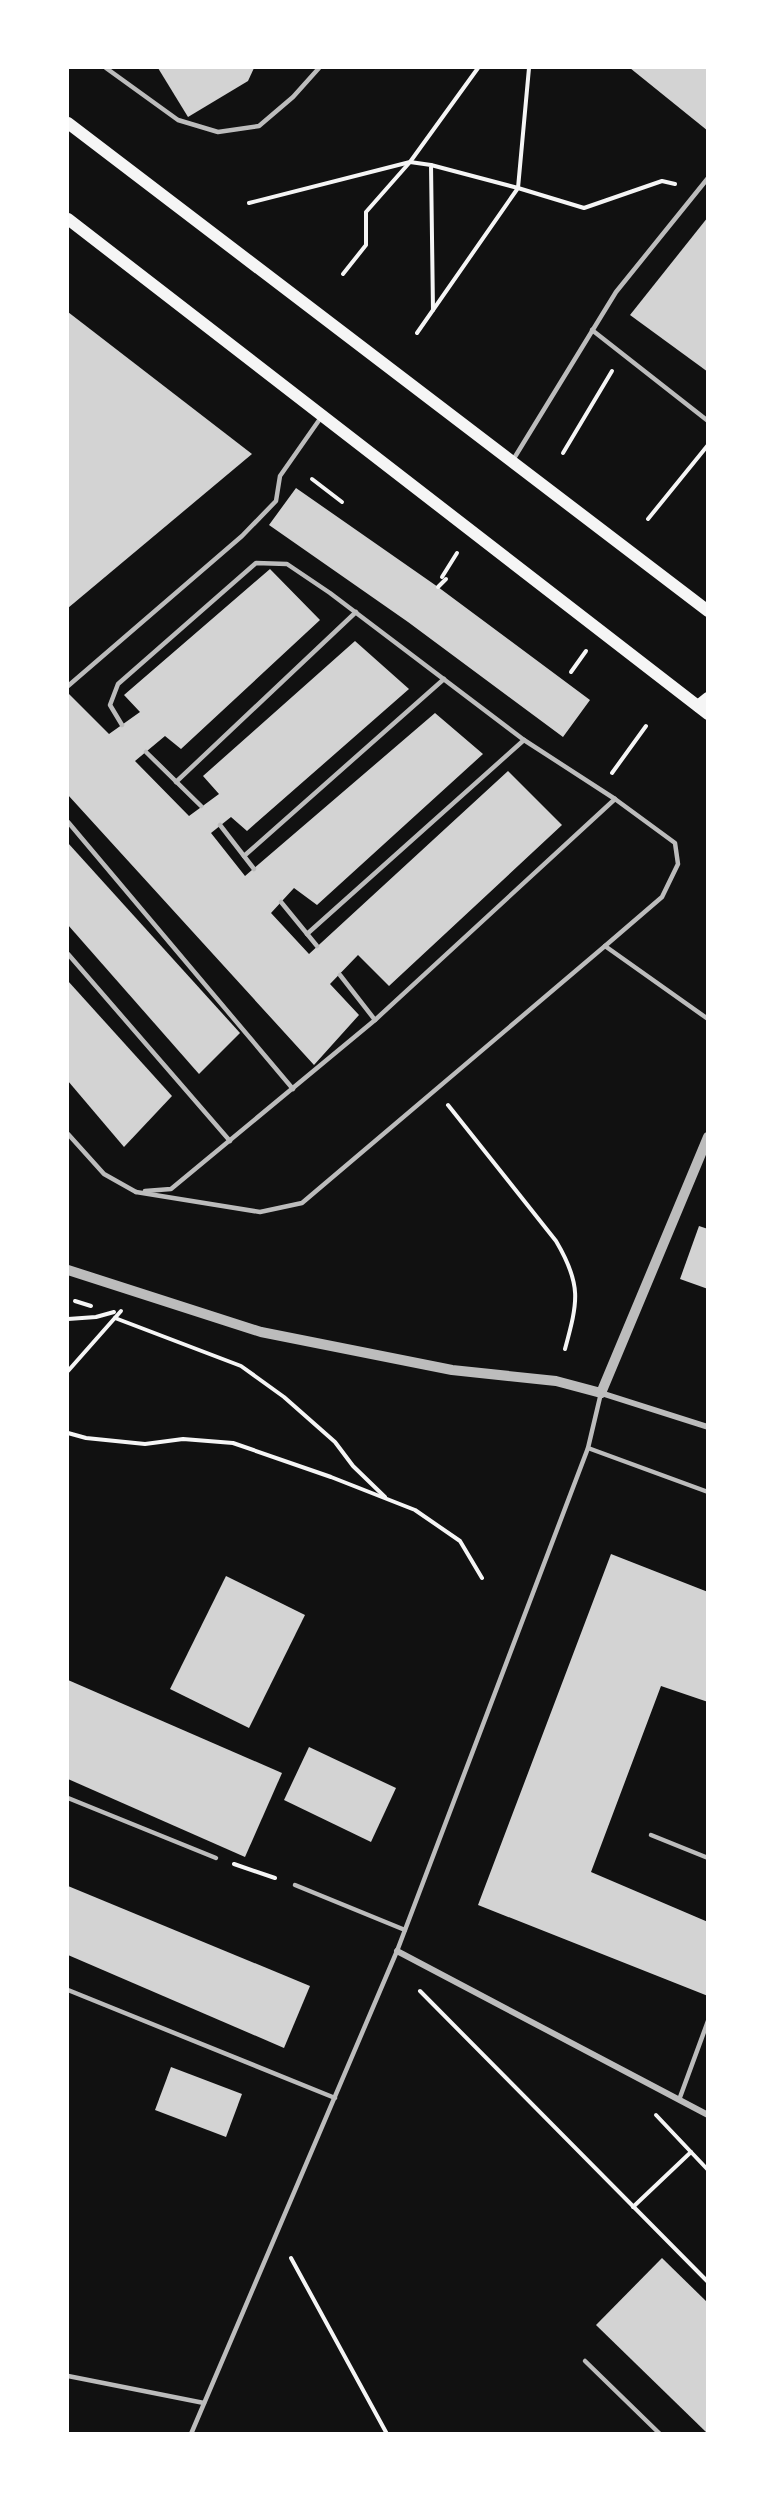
<svg xmlns="http://www.w3.org/2000/svg" width="775" height="2501" font-family="'Fira Sans Condensed',sans-serif">
<style>
.building{fill:#d3d3d3}
.lines{fill:none;stroke-linecap:round;stroke-linejoin:round}
.path{stroke:#f5f5f5;stroke-width:4}
.service{stroke:#bcbcbc;stroke-width:4.5}
.minor{stroke:#bcbcbc;stroke-width:6}
.tertiary{stroke:#bcbcbc;stroke-width:10}
.secondary{stroke:#f5f5f5;stroke-width:12}
</style>
<rect width="100%" height="100%" fill="#111"/>
<!-- building -->
<g class="building">
<path d="M158 68H254L248 81 188 117Z"/>
<path d="M630 68H708V131Z"/>
<path d="M708 217V372L630 315Z"/>
<path d="M68 312 252 454 68 608Z"/>
<path d="M296 488 438 587 590 700 563 737 408 622 269 525Z"/>
<path d="M270 569 320 620 181 749 165 736 135 761 189 816 219 794 203 776 355 641 409 689 247 831 231 817 211 833 245 876 435 713 483 754 317 905 294 888 271 913 309 954 508 771 562 825 389 986 358 955 330 984 359 1015 314 1065 68 795V693L109 734 140 712 124 695Z"/>
<path d="M68 843 240 1033 199 1074 68 925Z"/>
<path d="M68 981 172 1096 124 1147 68 1081Z"/>
<path d="M699 1226 708 1229V1289L680 1279Z"/>
<path d="M611 1554 708 1592V1702L661 1686 591 1872 708 1922V1996L478 1905Z"/>
<path d="M226 1576 305 1615 249 1728 170 1689Z"/>
<path d="M68 1680 282 1773 245 1857 68 1779Z"/>
<path d="M309 1747 396 1788 371 1842 284 1800Z"/>
<path d="M68 1886 310 1986 284 2048 68 1955Z"/>
<path d="M171 2067 242 2094 226 2137 155 2110Z"/>
<path d="M662 2258 708 2303 707 2433 596 2325Z"/>
</g>
<g class="lines">
<!-- path -->
<g class="path">
<path d="M431 165 518 188 529 68"/>
<path d="M249 203 410 162 478 68"/>
<path d="M343 274 366 245V212L410 162 431 165 433 310"/>
<path d="M417 333 518 188 584 208 662 181 675 184"/>
<path d="M563 453 612 371"/>
<path d="M312 479 342 502"/>
<path d="M648 519 708 445"/>
<path d="M442 577 457 553"/>
<path d="M438 587 446 579"/>
<path d="M571 672 586 651"/>
<path d="M612 773 646 726"/>
<path d="M448 1105 556 1241C582 1285 578 1301 565 1349"/>
<path d="M75 1301 91 1306"/>
<path d="M115 1318 241 1366 284 1397 335 1442 353 1466 385 1497"/>
<path d="M68 1319 96 1317 114 1312"/>
<path d="M68 1371 121 1311"/>
<path d="M68 1433 86 1438 145 1444 183 1439 233 1443 331 1477 415 1510 460 1541 482 1578"/>
<path d="M234 1864 275 1878"/>
<path d="M420 1991 708 2282"/>
<path d="M656 2115 708 2170"/>
<path d="M633 2207 691 2152"/>
<path d="M291 2258 387 2434"/>
</g>
<!-- service -->
<g class="service">
<path d="M106 68 178 120 218 132 259 126 293 97 319 68"/>
<path d="M592 330 708 421"/>
<path d="M513 460 616 292 708 178"/>
<path d="M68 686 242 536 276 501 280 476 322 416"/>
<path d="M122 725 110 705 118 684 256 563 287 564 330 593 524 740 615 799 675 843 678 864 662 897 605 946 708 1019"/>
<path d="M146 752 201 806"/>
<path d="M176 782 356 612"/>
<path d="M68 822 293 1089"/>
<path d="M220 825 254 869"/>
<path d="M244 856 444 679"/>
<path d="M281 902 317 946"/>
<path d="M307 934 524 740"/>
<path d="M68 954 230 1141"/>
<path d="M340 975 375 1020 615 799"/>
<path d="M68 1134 104 1174 136 1192"/>
<path d="M145 1191 171 1189 375 1020"/>
<path d="M136 1192 260 1212 302 1203 605 946"/>
<path d="M588 1448 708 1492"/>
<path d="M68 1798 216 1858"/>
<path d="M651 1835 708 1858"/>
<path d="M295 1885 405 1930"/>
<path d="M68 1990 335 2098"/>
<path d="M679 2100 708 2021"/>
<path d="M585 2361 660 2434"/>
<path d="M68 2376 204 2403"/>
<path d="M191 2434 397 1951 588 1448 601 1393"/>
</g>
<!-- minor -->
<g class="minor">
<path d="M601 1393 708 1427"/>
<path d="M397 1951 708 2115"/>
</g>
<!-- tertiary -->
<path class="tertiary" d="M68 1270 261 1332 452 1370 556 1381 601 1393 708 1137"/>
<!-- secondary -->
<g class="secondary">
<path d="M68 123 708 611"/>
<path d="M68 219 708 714"/>
<path d="M698 706 708 698"/>
</g>
</g>
<!-- border -->
<rect width="775" height="2501" fill="none" stroke="#ffffff" stroke-width="138"/>
</svg>
